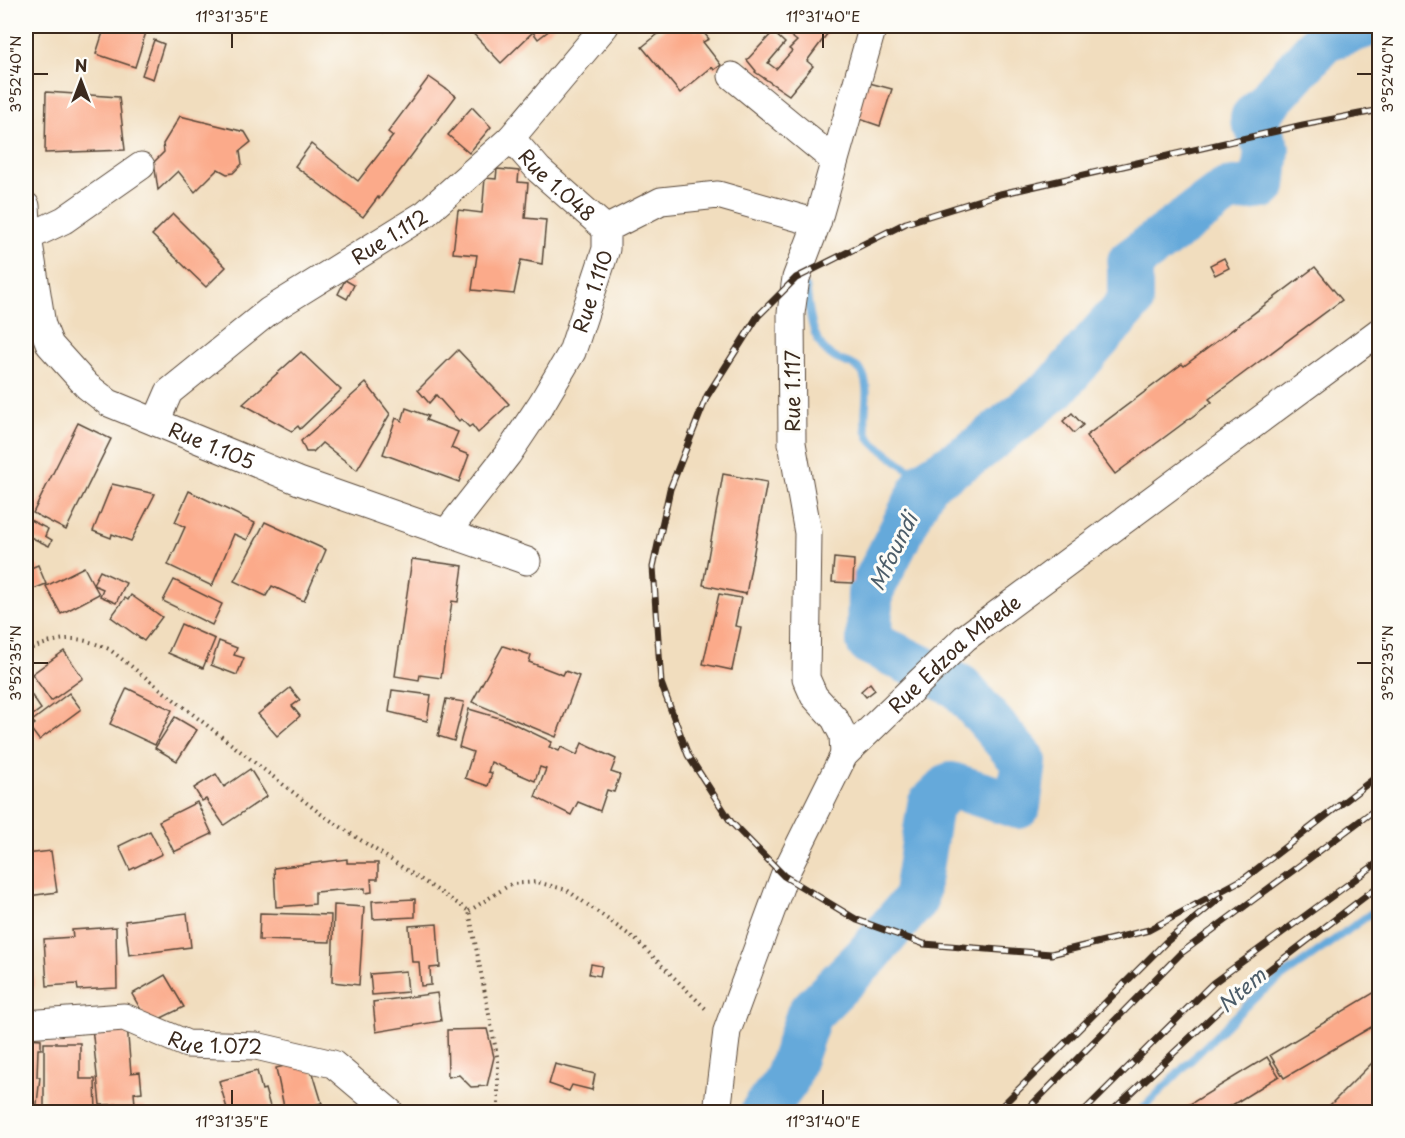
<svg xmlns="http://www.w3.org/2000/svg" width="1405" height="1138" font-family="'Playpen Sans',sans-serif">
<style>
.lines{fill:none;stroke-linecap:round;stroke-linejoin:round}
.stream{stroke:#65a9da;stroke-width:8}
.river{stroke:#65a9da;stroke-width:46}
.building{fill:#fbaa8a}
.minor-casing{stroke:#564536;stroke-width:29}
.path{stroke:#564536;stroke-width:4;stroke-dasharray:1.5 4.5;stroke-linecap:butt}
.minor{stroke:#fff;stroke-width:27}
.rail-casing{stroke:#3b2a1e;stroke-width:7}
.rail{stroke:#fdfcf7;stroke-width:4.5;stroke-dasharray:14;stroke-linecap:butt}
.ticks{fill:none;stroke:#3b2a1e;stroke-width:2}
.labels{text-anchor:middle;dominant-baseline:central;stroke-width:6;stroke-linejoin:round;paint-order:stroke}
.street-label{font-size:20px;fill:#3b2a1e;stroke:#fdfcf7}
.water-label{font-size:21px;font-style:italic;fill:#4c5d69;stroke:#fdfcf7}
.neatline{fill:none;stroke:#3b2a1e;stroke-width:2}
.ticks-label{font-size:15px;text-anchor:middle;fill:#3b2a1e}
</style>
<rect width="100%" height="100%" fill="#fdfcf7"/>
<filter id="ink" filterUnits="userSpaceOnUse"><feTurbulence type="fractalNoise" baseFrequency=".0167" numOctaves="2"/><feDisplacementMap in="SourceGraphic" scale="12" xChannelSelector="R" yChannelSelector="G"/><feConvolveMatrix kernelMatrix="1 2 1 2 8 2 1 2 1" color-interpolation-filters="sRGB"/></filter>
<filter id="wash" filterUnits="userSpaceOnUse"><feTurbulence type="fractalNoise" baseFrequency=".008" numOctaves="4" result="noise"/><feDisplacementMap in="SourceGraphic" scale="24" xChannelSelector="R" yChannelSelector="G"/><feGaussianBlur stdDeviation="1.35" result="paint"/><feColorMatrix in="noise" values="0 0 0 0 0 0 0 0 0 0 0 0 0 0 0 0 0 1.4 0 .05"/><feComposite in="paint" operator="in"/></filter>
<g filter="url(#wash)">
<rect width="100%" height="100%" fill="#f1ddbe"/>
<g class="lines">
<!-- stream -->
<g class="stream">
<path d="M806 287C810 311 810 344 835 358 844 363 858 364 863 374 873 396 857 421 872 442L926 482"/>
<path d="M1139 1112 1256 996 1380 907"/>
</g>
<!-- river -->
<path class="river" d="M763 1112 786 1081 809 1014 867 956 915 900 930 805 951 785 1018 806 1024 762 960 687 869 642 870 593 926 482 974 452 1056 387 1130 302V262L1226 191 1263 186 1267 149 1253 118 1325 39 1364 26"/>
</g>
<g id="blocks">
<!-- building -->
<g class="building">
<path d="M105 26H148L135 67 96 54Z"/>
<path d="M466 26H555L538 39 533 32 501 63Z"/>
<path d="M668 26H691L696 31 700 28 709 39 703 42 721 65 714 70 712 67 680 93 642 47Z"/>
<path d="M778 26H833L807 61 813 66 789 95 755 72 756 71 747 60 773 32 785 43 768 63 776 69 792 51 789 49 797 41Z"/>
<path d="M154 40 164 44 153 79 142 75Z"/>
<path d="M429 77 456 96 379 199 378 197 363 217 295 166 311 144 358 181 393 136 388 132Z"/>
<path d="M862 81 892 89 880 126 851 116Z"/>
<path d="M46 92 119 97 125 150 45 153Z"/>
<path d="M472 107 491 127 469 153 448 135Z"/>
<path d="M180 116 245 132 251 142 240 151 242 164 233 173 227 174 218 169 195 192 178 171 158 190 154 162 164 152 163 144Z"/>
<path d="M497 169 519 171 518 182 528 183 525 218 546 220 542 264 521 260 514 294 472 290 477 255 453 253 458 210 482 213 485 178 496 179Z"/>
<path d="M173 214 226 267 206 287 152 235Z"/>
<path d="M1224 258 1229 268 1215 275 1210 265Z"/>
<path d="M1315 267 1342 300 1209 399 1212 402 1115 474 1086 436 1182 364 1184 366Z"/>
<path d="M345 280 354 285 347 299 338 294Z"/>
<path d="M458 350 509 404 478 433 472 425 469 427 461 419 459 421 436 395 429 403 418 390Z"/>
<path d="M301 352 341 390 300 429 298 426 292 431 243 404Z"/>
<path d="M366 383 390 414 357 470 322 443 313 452H306L301 441Z"/>
<path d="M406 408 428 416 426 420 458 432 451 448 469 455 459 482 383 454 396 418 402 421Z"/>
<path d="M1072 413 1083 425 1074 433 1063 421Z"/>
<path d="M78 423 111 439 66 530 33 513Z"/>
<path d="M723 474 767 482 746 594 703 585Z"/>
<path d="M112 484 155 494 131 541 112 534 111 538 93 531Z"/>
<path d="M189 491 255 523 247 540 234 534 212 586 168 565 185 527 175 522Z"/>
<path d="M26 518 48 529 45 536 52 540 49 546 26 535Z"/>
<path d="M265 522 326 550 304 601 272 586 266 596 234 581Z"/>
<path d="M834 558 854 560 853 583 832 582Z"/>
<path d="M412 559 463 566 458 602 452 601 441 678 420 675 419 680 395 676Z"/>
<path d="M38 565 46 584 26 592V570Z"/>
<path d="M84 567 93 584 100 571 126 583 116 603 100 596 103 589 94 585 99 594 61 614 46 586Z"/>
<path d="M174 580 222 604 212 625 163 601Z"/>
<path d="M719 594 741 598 735 626 741 627 732 670 703 664Z"/>
<path d="M131 595 162 617 144 641 111 617 125 598 128 600Z"/>
<path d="M181 624 215 639 203 668 168 653Z"/>
<path d="M219 641 237 648 234 655 244 658 237 675 211 665Z"/>
<path d="M503 646 531 655 529 662 563 675 565 671 579 676 556 737 472 702Z"/>
<path d="M64 651 83 678 51 701 32 674Z"/>
<path d="M870 683 875 690 866 697 861 691Z"/>
<path d="M26 687 41 709 26 720Z"/>
<path d="M127 688 172 710 155 745 110 724Z"/>
<path d="M290 688 300 700 292 706 300 716 277 736 258 714Z"/>
<path d="M392 690 431 695 427 721 389 712Z"/>
<path d="M69 693 81 709 39 740 30 728 35 724 32 721Z"/>
<path d="M446 699 464 702 454 741 438 736Z"/>
<path d="M469 709 506 720 552 742 549 747 559 751 561 747 577 755 582 743 616 759 611 772 620 775 614 792 607 790 600 811 578 802 571 815 535 797 546 769 540 767 535 781 491 762 488 772 492 773 488 786 465 778 473 752 459 747Z"/>
<path d="M175 717 197 730 177 761 155 748Z"/>
<path d="M250 769 267 796 224 825 206 799 202 801 194 788 216 774 224 787Z"/>
<path d="M197 802 212 834 174 852 159 821Z"/>
<path d="M150 831 162 854 130 870 119 846Z"/>
<path d="M51 851 57 892 29 896 26 854Z"/>
<path d="M347 859V863H378V879H371L372 892 365 893V888L315 892V904L276 907 274 868Z"/>
<path d="M415 899V917L373 919 372 901Z"/>
<path d="M334 905 364 907 359 985 332 982Z"/>
<path d="M187 913 191 947 129 955 125 921Z"/>
<path d="M260 913 331 915 330 942 259 940Z"/>
<path d="M437 924 440 967 430 968 431 985 421 986 419 962H412L409 926Z"/>
<path d="M29 927 34 988 26 989V928Z"/>
<path d="M116 927 117 988 78 990 77 984 47 986 44 939 73 937 72 930Z"/>
<path d="M591 964 602 966 600 976 589 974Z"/>
<path d="M406 971 408 992 372 995 370 974Z"/>
<path d="M165 975 184 1007 149 1024 132 994Z"/>
<path d="M1380 989V1022L1284 1078 1270 1055Z"/>
<path d="M437 993 441 1021 376 1032 373 1002Z"/>
<path d="M127 1024 131 1073 140 1072 142 1092 134 1093 135 1104 100 1105 92 1027Z"/>
<path d="M487 1029 494 1057 487 1086 471 1087 459 1075 448 1077 447 1030Z"/>
<path d="M26 1038 41 1039V1049H38L37 1077H40L36 1112H26Z"/>
<path d="M44 1043H80V1079H95L96 1112H44Z"/>
<path d="M1380 1055V1112H1323Z"/>
<path d="M1267 1057 1279 1076 1221 1112H1177Z"/>
<path d="M309 1060 322 1103 285 1112 276 1068Z"/>
<path d="M555 1064 595 1074 592 1090 572 1085 569 1091 549 1084Z"/>
<path d="M257 1071 262 1090 265 1089 271 1110 264 1112H228L219 1081Z"/>
<path d="M145 1106V1112H100V1107Z"/>
</g>
</g>
</g>
<g filter="url(#ink)">
<use href="#blocks" fill-opacity="0" stroke="#564536" stroke-width="1.5"/>
<g class="lines">
<!-- minor casing -->
<g class="minor-casing">
<g id="minor">
<path d="M732 76 834 160"/>
<path id="s1" d="M511 138 539 170 606 229"/>
<path id="s2" d="M26 206 28 237 42 325 50 345 87 386 109 403 299 481 527 561"/>
<path d="M26 238 64 220 141 166"/>
<path id="s3" d="M156 422 169 392 269 311 425 214 511 138 605 26"/>
<path id="s4" d="M446 533 508 454 542 403 572 352 606 249V229L661 201 718 195 817 223"/>
<path d="M844 755 843 735 835 719 814 696 806 678 808 533 792 443 791 313 796 278 817 223 873 26"/>
<path id="s5" d="M26 1024 124 1017 187 1044 256 1046 333 1064 390 1112"/>
<path id="s6" d="M717 1112 727 1031 784 876 844 755 965 638 1380 331"/>
</g>
</g>
<!-- path -->
<g class="path">
<path d="M383 31 389 26"/>
<path d="M26 650C62 638 72 633 109 649L321 814 469 911 498 1061V1112"/>
<path d="M469 911 511 884 537 882 567 890 635 939 708 1011"/>
</g>
<!-- minor -->
<use href="#minor" class="minor"/>
<!-- rail casing -->
<g class="rail-casing">
<g id="rail">
<path d="M1245 878 1149 930 1051 954 924 944 857 920 784 876 731 822 688 755 661 683 653 567 670 489 707 396 758 316 796 278 906 223 996 195 1303 125 1380 110"/>
<path d="M1240 882 1380 774"/>
<path d="M996 1112 1166 942 1221 897"/>
<path d="M1025 1112 1180 954 1380 806"/>
<path d="M1083 1112 1213 983 1380 861"/>
<path d="M1111 1112 1231 999 1380 885"/>
</g>
</g>
<!-- rail -->
<use href="#rail" class="rail"/>
</g>
</g>
<!-- ticks -->
<path class="ticks" d="M232 33V48M823 33V48M33 74H48M1357 74H1372M33 663H48M1357 663H1372M232 1090V1105M823 1090V1105"/>
<g class="labels">
<!-- street labels -->
<g class="street-label">
<text stroke="none"><textPath href="#s1" startOffset="66">Rue 1.048</textPath></text>
<text stroke="none"><textPath href="#s3" startOffset="303">Rue 1.112</textPath></text>
<text stroke="none"><textPath href="#s4" startOffset="285">Rue 1.110</textPath></text>
<text transform="translate(792 391) rotate(-90)">Rue 1.117</text>
<text stroke="none"><textPath href="#s2" startOffset="336">Rue 1.105</textPath></text>
<text stroke="none"><textPath href="#s6" startOffset="532">Rue Edzoa Mbede</textPath></text>
<text stroke="none"><textPath href="#s5" startOffset="195">Rue 1.072</textPath></text>
</g>
<!-- water labels -->
<g class="water-label">
<text transform="translate(892 551) rotate(-64)">Mfoundi</text>
<text transform="translate(1241 989) rotate(-41)">Ntem</text>
</g>
</g>
<!-- margin -->
<rect width="1405" height="1138" fill="none" stroke="#fdfcf7" stroke-width="66"/>
<!-- north arrow -->
<g transform="translate(81 81)" stroke="#fdfcf7" stroke-width="4.5" paint-order="stroke">
<path d="M0-4.5L10 22L0 15L-10 22Z" fill="#3b2a1e"/>
<text y="-9" font-size="16" font-weight="bold" text-anchor="middle" fill="#3b2a1e">N</text>
</g>
<rect x="33" y="33" width="1339" height="1072" class="neatline"/>
<g class="ticks-label">
<text x="232" y="22">11°31'35"E</text>
<text x="823" y="22">11°31'40"E</text>
<text transform="translate(16 74) rotate(-90)" y="5">3°52'40"N</text>
<text transform="translate(1388 74) rotate(-90)" y="5">3°52'40"N</text>
<text transform="translate(16 663) rotate(-90)" y="5">3°52'35"N</text>
<text transform="translate(1388 663) rotate(-90)" y="5">3°52'35"N</text>
<text x="232" y="1127">11°31'35"E</text>
<text x="823" y="1127">11°31'40"E</text>
</g>
</svg>
